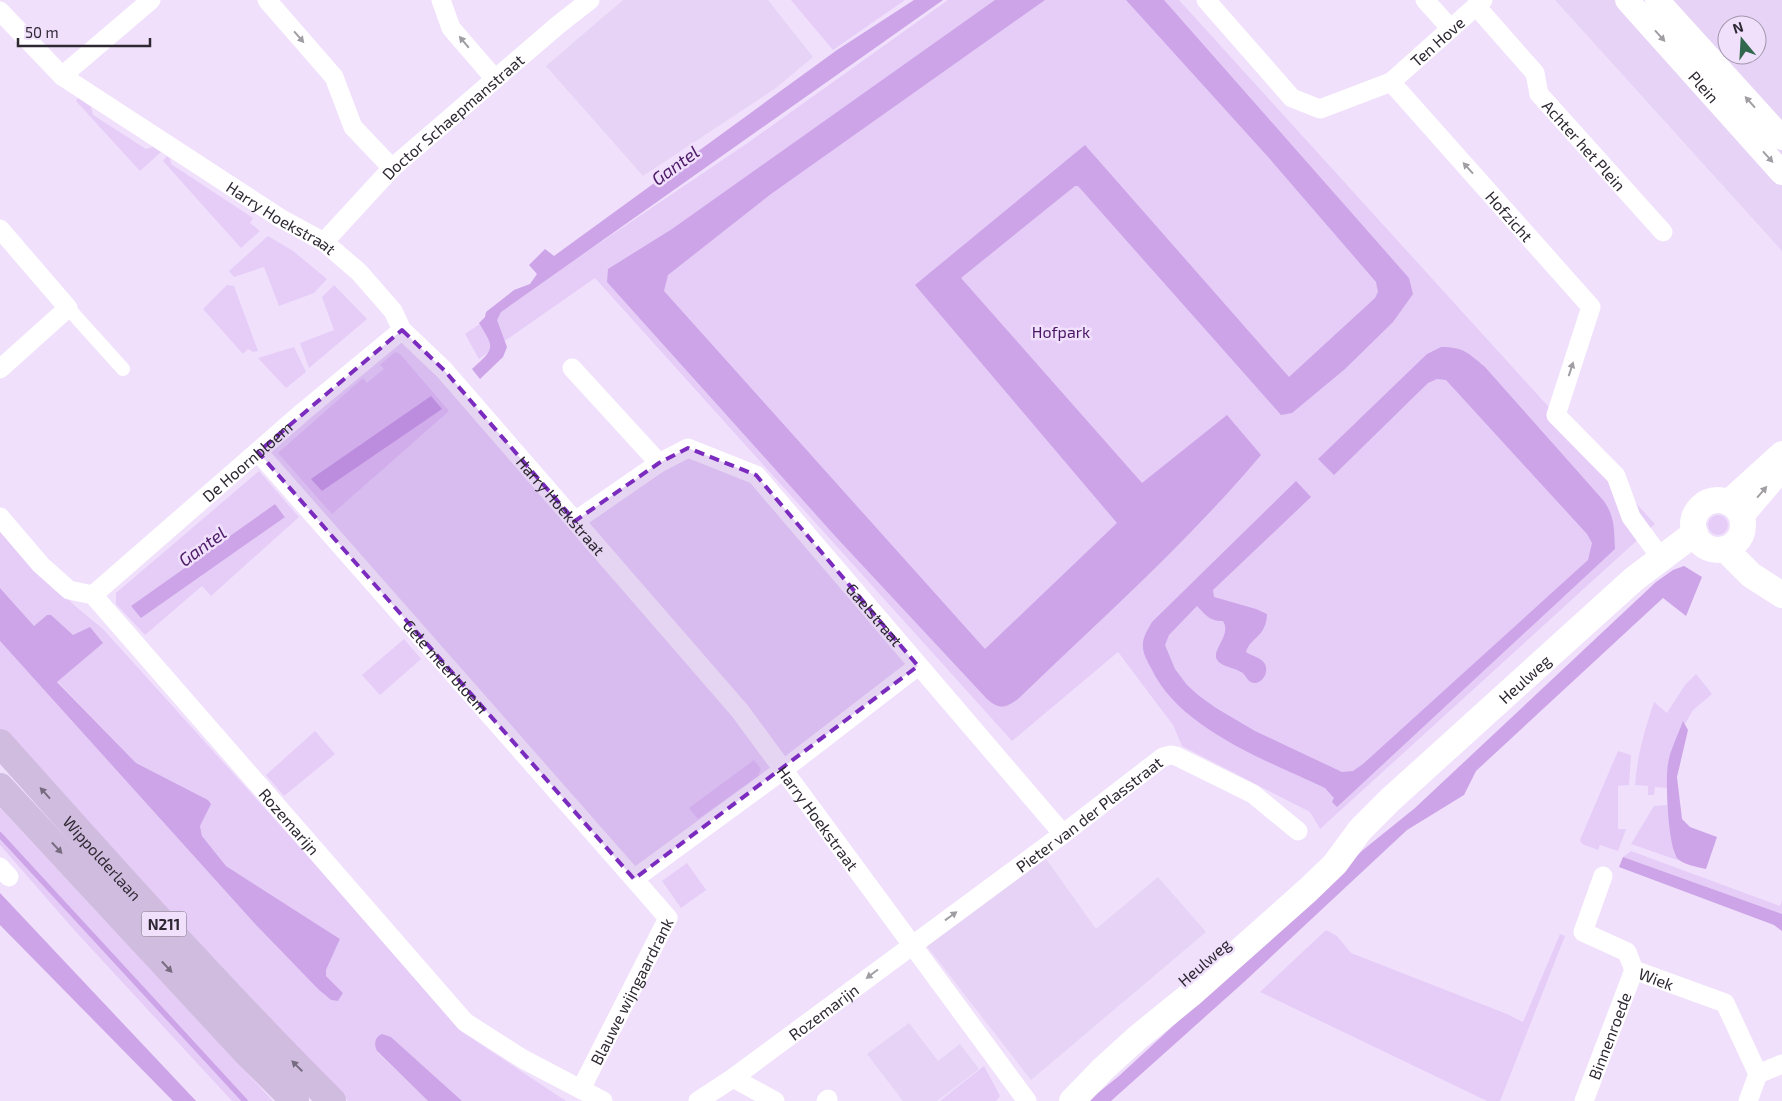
<svg xmlns="http://www.w3.org/2000/svg" width="1782" height="1101" font-family="'Exo 2',sans-serif">
<style>
.built{fill:#e7d3f6;fill-rule:evenodd}
.green{fill:#e6cdf8;fill-rule:evenodd}
.water{fill:#cca4e7}
.lines{fill:none;stroke-linecap:round;stroke-linejoin:round}
.stream{stroke:#cca4e7;stroke-width:5.5}
.pedestrian{stroke:#fff;stroke-width:14}
.minor{stroke:#fff;stroke-width:19}
.tertiary{stroke:#fff;stroke-width:24}
.secondary{stroke:#fff;stroke-width:26}
.primary{stroke:#d0bcdf;stroke-width:28}
.oneway{fill:#a19ea3}
.oneway2{fill:#776b80}
.marked{fill:#7b2cbf;fill-opacity:0.2;stroke:#7b2cbf;stroke-width:4;stroke-dasharray:10 6;stroke-linejoin:round}
.labels{text-anchor:middle;dominant-baseline:central;stroke-width:5;stroke-linejoin:round;paint-order:stroke}
.shield{fill:#f0e0fc;stroke:#685f6f;stroke-width:1}
.shield-label{font-size:15px;font-weight:bold;fill:#2e2833}
.street-label{font-size:16px;fill:#2e2833;stroke:#f0e0fc}
.park-label{font-size:16px;fill:#4a1764;stroke:#f0e0fc}
.water-label{font-size:18px;font-style:italic;fill:#4d1b68;stroke:#f0e0fc}
</style>
<rect width="100%" height="100%" fill="#f0e0fc"/>
<!-- built -->
<g class="built">
<path d="M623 0H768L813 57 776 88 643 176 546 66Z"/>
<path d="M1555 0H1782V251ZM1727 25H1757V55H1727Z"/>
<path d="M1044 856 1096 929 1158 877 1206 932 1031 1080 926 945Z"/>
<path d="M909 1023 938 1061 960 1044 979 1069 937 1101H903L867 1054Z"/>
</g>
<!-- green -->
<g class="green">
<path d="M791 0H905L833 50Z"/>
<path d="M948 0H1179L1655 524 1320 829 1310 812 1182 746 1173 725 1118 652 1012 741 595 278 479 359 465 334 749 142Z"/>
<path d="M78 98 91 107 93 115 146 149 153 147 161 152 140 171 76 101Z"/>
<path d="M167 156 170 159 171 164 253 218 250 223 260 231 241 248 163 161Z"/>
<path d="M268 236 293 251 327 279 314 293 279 306 264 267 234 277 229 271Z"/>
<path d="M227 285 234 286 258 351 253 352 248 349 243 354 203 309Z"/>
<path d="M334 285 367 319 309 368 300 343 334 330 322 297Z"/>
<path d="M294 347 306 372 286 388 258 358Z"/>
<path d="M395 352 400 354 449 411 332 514 278 453 363 378 367 383 384 369 380 365ZM431 396 441 409 322 491 312 479Z"/>
<path d="M259 471 299 517 211 596 202 586 145 635 116 604V593ZM275 504 285 516 141 617 131 606Z"/>
<circle cx="1718" cy="525" r="10"/>
<path d="M0 527 74 605 103 629 370 925 462 1032 566 1101H462L391 1037 377 1052 428 1101H348L121 863 0 729V641L256 925 319 990 331 1000 338 1001 343 993 326 976V970L340 939 226 866 202 836 200 826 210 804 208 800 136 763 57 681 73 635 47 615 34 626 0 588Z"/>
<path d="M404 639 421 659 380 695 362 675Z"/>
<path d="M1696 674 1712 694 1693 710 1685 724 1684 722 1668 764 1667 788 1655 787 1654 795H1648V786L1635 785C1637 756 1645 729 1654 702L1667 713 1685 685Z"/>
<path d="M315 731 335 754 284 796 266 775Z"/>
<path d="M1618 751 1631 755 1629 785 1618 786V829H1626L1618 851 1600 845 1598 850 1582 844 1580 840Z"/>
<path d="M754 760 761 769 758 776 698 819 689 808Z"/>
<path d="M1667 805 1674 854 1680 861 1631 844 1654 806Z"/>
<path d="M0 808 273 1101H232L76 932 0 845Z"/>
<path d="M1631 851 1780 906 1782 900V914L1623 857Z"/>
<path d="M687 863 706 890 681 908 662 881Z"/>
<path d="M1326 930 1337 936 1351 953 1507 1014 1523 1022 1560 934 1565 936 1500 1101H1487L1260 992Z"/>
<path d="M984 1066 1000 1096 996 1101H940Z"/>
</g>
<!-- water -->
<g class="water">
<path d="M914 0H943L501 312 497 320 507 347 503 357 480 379 472 369C495 348 495 349 479 323L485 317 486 312 514 290 530 284 537 274 529 265 545 249 554 256 837 50Z"/>
<path d="M995 0H1045L771 194 668 275 664 291 985 649 1117 523 915 285 1085 145 1289 377 1375 298 1378 292 1376 282 1269 158 1126 0H1164L1409 278 1413 294 1393 322 1345 369 1292 413 1281 415 1078 186H1075L961 278 1142 483 1227 415 1261 455C1187 543 1100 620 1018 699 1005 708 1000 710 987 699L836 537 607 282 608 269 672 229Z"/>
<path d="M1441 347C1464 347 1468 353 1485 367L1603 500C1615 516 1614 529 1615 549L1337 807 1332 802 1334 798 1325 788C1268 761 1179 729 1151 668 1148 662 1143 654 1143 647 1142 638 1148 629 1152 622L1296 481 1311 497 1213 590 1214 597 1256 609 1267 614C1266 638 1251 636 1246 652 1252 656 1262 658 1265 664 1270 674 1259 688 1249 681 1246 678 1245 674 1241 672 1235 668 1225 667 1220 663 1206 653 1233 637 1223 621 1209 621 1206 615 1197 606L1169 635 1165 645 1175 669 1187 685 1198 695 1216 708 1255 731 1342 772 1353 771 1363 764 1588 560 1592 543 1587 534 1446 380 1437 379 1428 383 1334 475 1318 459 1427 354Z"/>
<path d="M431 396 442 409 322 491 311 479Z"/>
<path d="M275 504 285 517 141 618 131 606Z"/>
<path d="M1684 566 1702 577 1686 616 1663 598 1476 771 1464 795 1407 830 1244 982 1111 1101H1088L1119 1076 1363 850 1415 808 1656 582 1673 570Z"/>
<path d="M0 588 34 626 47 615H51L73 635 90 627 103 643 57 682 136 763 208 800 211 804 200 826 202 836 226 866 340 939 326 970V976L343 993 338 1001 331 1000 319 990 256 925 0 641Z"/>
<path d="M1683 721 1688 730 1677 777 1682 819 1690 827 1717 837 1706 869C1698 867 1684 865 1678 859 1668 849 1665 780 1668 764 1670 750 1678 735 1683 721Z"/>
<path d="M1623 857 1782 914V931L1774 925 1619 867Z"/>
<path d="M0 893 196 1101H173L0 925Z"/>
<path d="M382 1034 391 1037 462 1101H428L377 1051C374 1044 374 1038 382 1034Z"/>
</g>
<g class="lines">
<!-- stream -->
<path class="stream" d="M0 835 245 1101"/>
<!-- pedestrian -->
<path class="pedestrian" d="M68 308 123 369"/>
<!-- minor -->
<g class="minor">
<path d="M267 0 334 77 353 127 392 168"/>
<path d="M441 0 451 28 495 79"/>
<path id="s1" d="M1206 0 1292 98 1320 109 1391 82 1483 0"/>
<path d="M1425 0 1451 29"/>
<path id="s2" d="M1476 6 1535 73 1539 94 1663 232"/>
<path id="s3" d="M0 11 62 76 280 218 324 242 359 272 393 311 402 330 444 370 740 711 1027 1101"/>
<path d="M62 76 151 0"/>
<path id="s4" d="M1391 82 1591 307 1556 415 1616 476 1631 517 1661 558"/>
<path d="M0 229 68 308 0 369"/>
<path id="s5" d="M324 242 392 168 558 25 590 0"/>
<path d="M572 368 659 463"/>
<path id="s6" d="M258 452 634 879"/>
<path id="s7" d="M0 517 41 565 69 590 93 595 465 1022 523 1059 603 1101"/>
<path id="s8" d="M575 521 659 463 688 448 756 475 1063 834"/>
<path id="s9" d="M93 595 304 411 402 330"/>
<path d="M0 867 9 877"/>
<path id="s10" d="M1603 876 1583 932 1627 952 1634 970 1725 1003 1758 1074"/>
<path d="M733 1078 775 1101"/>
<path id="s11" d="M581 1089 668 918 634 879 783 770 918 666"/>
<path id="s12" d="M698 1101 733 1078 1063 834 1163 757 1171 755 1176 756 1253 794 1298 831"/>
<path d="M826 1101 828 1099"/>
<path id="s13" d="M1584 1101 1634 970"/>
<path d="M1748 1101 1758 1074 1782 1064"/>
</g>
<!-- tertiary -->
<g class="tertiary">
<path id="s14" d="M1627 0 1782 173"/>
<path d="M1657 0 1782 138"/>
<path d="M1728 502 1782 453"/>
<path d="M1742 516 1782 469"/>
</g>
<!-- secondary -->
<g class="secondary">
<circle cx="1718" cy="525" r="25"/>
<path d="M1725 549 1751 575 1782 595"/>
<path id="s15" d="M1072 1101 1103 1069 1137 1038 1190 995 1308 890 1335 864 1360 830 1391 799 1634 579 1695 533"/>
</g>
<!-- primary -->
<g class="primary">
<path id="s16" d="M0 743C108 864 217 986 332 1101"/>
<path d="M0 787 246 1052 295 1101"/>
</g>
</g>
<!-- one-way arrows -->
<defs><path id="oneway-solid" d="M-6-.8H1V-3.2L6.5 0L1 3.2V.8H-6Z" transform="scale(1.25)"/></defs>
<g class="oneway">
<use href="#oneway-solid" transform="translate(1660 36) rotate(48)"/>
<use href="#oneway-solid" transform="translate(299 37) rotate(49)"/>
<use href="#oneway-solid" transform="translate(464 42) rotate(-130)"/>
<use href="#oneway-solid" transform="translate(1750 102) rotate(-132)"/>
<use href="#oneway-solid" transform="translate(1768 157) rotate(48)"/>
<use href="#oneway-solid" transform="translate(1468 168) rotate(-132)"/>
<use href="#oneway-solid" transform="translate(1571 369) rotate(-72)"/>
<use href="#oneway-solid" transform="translate(1762 492) rotate(-49)"/>
<use href="#oneway-solid" transform="translate(951 916) rotate(-36)"/>
<use href="#oneway-solid" transform="translate(872 974) rotate(143)"/>
</g>
<g class="oneway2">
<use href="#oneway-solid" transform="translate(45 793) rotate(-132)"/>
<use href="#oneway-solid" transform="translate(57 848) rotate(47)"/>
<use href="#oneway-solid" transform="translate(167 967) rotate(47)"/>
<use href="#oneway-solid" transform="translate(297 1066) rotate(-135)"/>
</g>
<!-- marked area -->
<path class="marked" d="M402 330 444 370 575 521 659 463 688 448 756 475 918 666 634 879 258 452Z"/>
<g class="labels">
<!-- shield labels -->
<rect class="shield" x="141.5" y="911.5" width="45" height="25" rx="4"/>
<g class="shield-label">
<text x="164" y="924">N211</text>
</g>
<!-- street labels -->
<g class="street-label">
<text stroke="none"><textPath href="#s1" startOffset="298">Ten Hove</textPath></text>
<text stroke="none"><textPath href="#s14" startOffset="116">Plein</textPath></text>
<text stroke="none"><textPath href="#s5" startOffset="180">Doctor Schaepmanstraat</textPath></text>
<text stroke="none"><textPath href="#s2" startOffset="179">Achter het Plein</textPath></text>
<text stroke="none"><textPath href="#s4" startOffset="179">Hofzicht</textPath></text>
<text stroke="none"><textPath href="#s3" startOffset="351">Harry Hoekstraat</textPath></text>
<text stroke="none"><textPath href="#s9" startOffset="204">De Hoornbloem</textPath></text>
<text stroke="none"><textPath href="#s3" startOffset="756">Harry Hoekstraat</textPath></text>
<text stroke="none"><textPath href="#s8" startOffset="391">Gaelstraat</textPath></text>
<text stroke="none"><textPath href="#s6" startOffset="285">Gele meerbloem</textPath></text>
<text stroke="none"><textPath href="#s15" startOffset="620">Heulweg</textPath></text>
<text stroke="none"><textPath href="#s12" startOffset="485">Pieter van der Plasstraat</textPath></text>
<text stroke="none"><textPath href="#s3" startOffset="1161">Harry Hoekstraat</textPath></text>
<text stroke="none"><textPath href="#s7" startOffset="425">Rozemarijn</textPath></text>
<text stroke="none"><textPath href="#s16" startOffset="154">Wippolderlaan</textPath></text>
<text transform="translate(1204 962) rotate(-41)">Heulweg</text>
<text stroke="none"><textPath href="#s10" startOffset="151">Wiek</textPath></text>
<text stroke="none"><textPath href="#s11" startOffset="110">Blauwe wijngaardrank</textPath></text>
<text stroke="none"><textPath href="#s12" startOffset="154">Rozemarijn</textPath></text>
<text stroke="none"><textPath href="#s13" startOffset="70">Binnenroede</textPath></text>
</g>
<!-- park labels -->
<g class="park-label">
<text x="1061" y="331">Hofpark</text>
</g>
<!-- water labels -->
<g class="water-label">
<text transform="translate(675 165) rotate(-36)">Gantel</text>
<text transform="translate(202 546) rotate(-36)">Gantel</text>
</g>
</g>
<!-- north arrow -->
<g transform="translate(1742 40) rotate(342)"><circle r="24" fill="#f0e0fc" stroke="#a296ac"/>
<path d="M0-4L9 19L0 12L-9 19Z" fill="#31674d"/>
<text y="-8" font-size="14" font-weight="bold" text-anchor="middle" fill="#2e2833">N</text>
</g>
<!-- scale -->
<path d="M18 38v8h132v-8" fill="none" stroke="#2e2833" stroke-width="2.5"/>
<text x="25" y="38" font-size="15" fill="#2e2833" stroke="#f0e0fc" stroke-width="4" paint-order="stroke">50 m</text>
</svg>
